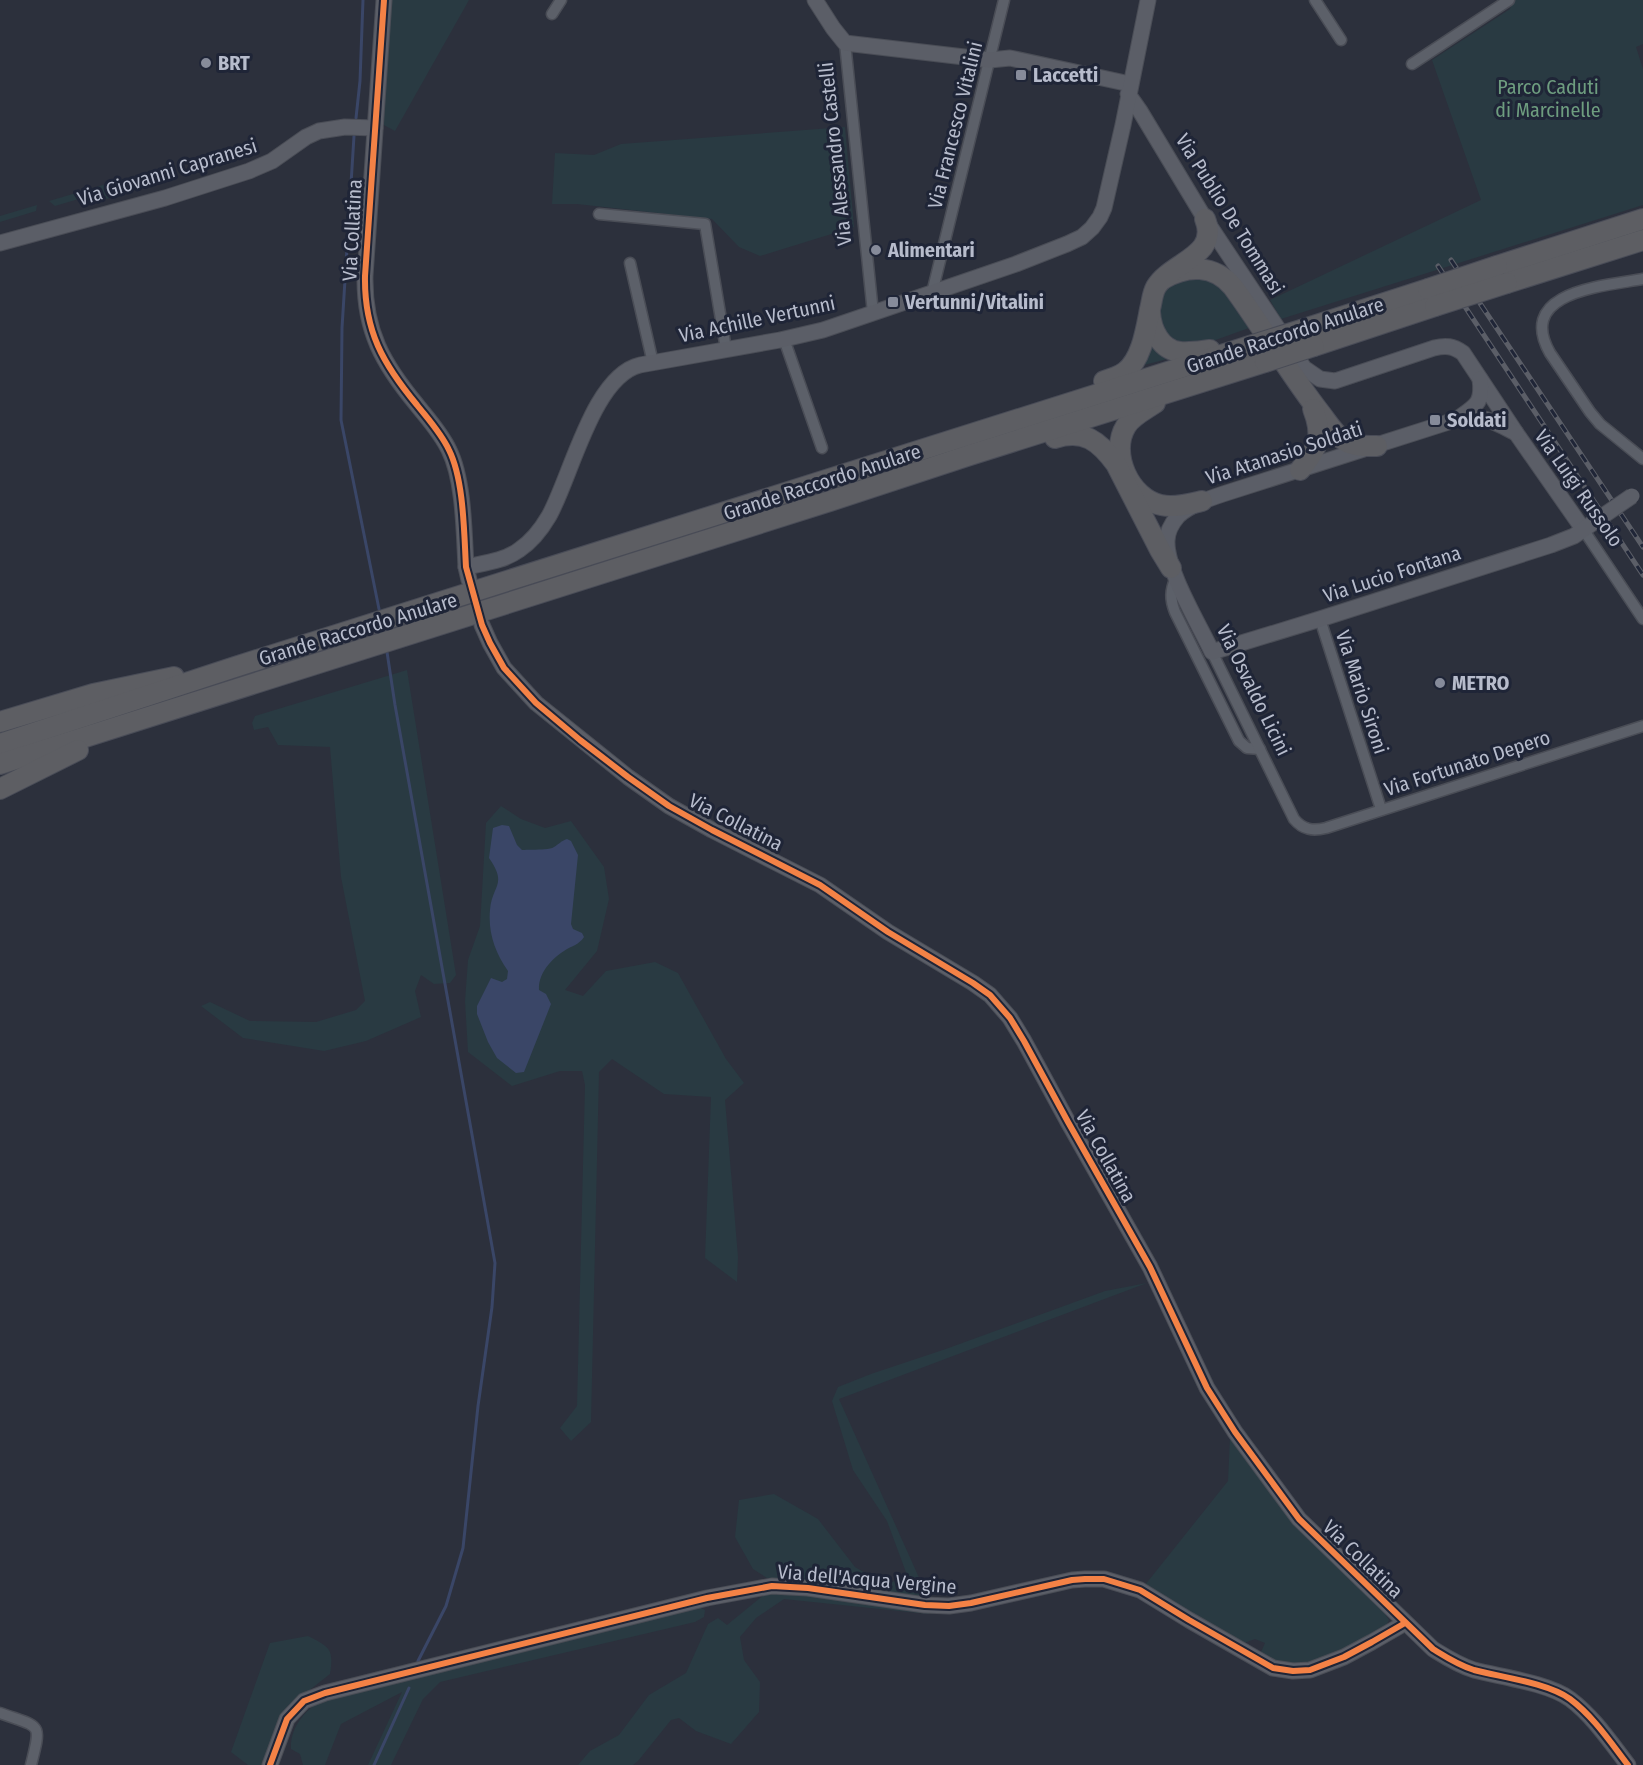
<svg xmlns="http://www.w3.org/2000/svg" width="1643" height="1765" font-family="'Fira Sans Condensed',sans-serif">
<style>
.green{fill:#293a42}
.water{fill:#3a4667}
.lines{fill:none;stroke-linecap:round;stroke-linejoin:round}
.stream{stroke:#3a4667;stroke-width:3}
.street-casing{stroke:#4a4d56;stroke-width:13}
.secondary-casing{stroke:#4a4d56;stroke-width:17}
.highway-casing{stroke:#494c57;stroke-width:22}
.street{stroke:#5c6069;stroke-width:10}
.secondary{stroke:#5b5e67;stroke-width:15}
.highway{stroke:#5d5e63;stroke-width:20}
.rail-casing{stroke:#5b5e67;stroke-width:5}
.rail{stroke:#1f2537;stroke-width:3;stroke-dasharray:9;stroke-linecap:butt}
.secondary-bridge-casing{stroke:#4a4d56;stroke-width:17;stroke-linecap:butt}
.highway-bridge-casing{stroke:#494c57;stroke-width:22;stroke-linecap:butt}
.secondary-bridge{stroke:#5b5e67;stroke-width:15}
.highway-bridge{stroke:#5d5e63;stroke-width:20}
.cycleway-casing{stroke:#1f2537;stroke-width:10}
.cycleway{stroke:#f48246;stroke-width:6}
.poi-dot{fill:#868b9a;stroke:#1f2537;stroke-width:2}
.labels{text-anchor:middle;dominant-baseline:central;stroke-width:6;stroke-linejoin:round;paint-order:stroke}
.poi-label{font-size:20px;font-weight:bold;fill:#b7bccc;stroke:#1f2537;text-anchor:start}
.park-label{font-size:20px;fill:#6e9d7f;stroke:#1f2537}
.street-label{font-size:20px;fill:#b7bccc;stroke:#1f2537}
</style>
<rect width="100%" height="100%" fill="#2c303c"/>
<!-- green -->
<g class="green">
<path d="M390 0H469L395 131 380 123Z"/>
<path d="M1513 0H1643V44L1636 47 1643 69V205L1281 319 1270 300 1481 200 1432 60 1510 9Z"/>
<path d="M845 127 854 227 760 256 739 247 712 219 577 204H552L555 153 594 155 621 144Z"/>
<path d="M114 182 111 197 107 199 96 187Z"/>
<path d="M83 191 82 198 55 206 49 201Z"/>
<path d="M37 205 36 211 0 222V216Z"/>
<path d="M1181 278 1207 279 1220 287 1249 328 1196 347H1179L1159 329C1158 296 1152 299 1181 278Z"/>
<path d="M1150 338 1175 357 1140 366Z"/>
<path d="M407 670 456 975 450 983 434 984 421 975 415 991 421 1017 366 1041 324 1051 243 1038 201 1006 210 1002 250 1021 316 1022 356 1010 365 1001 341 877 330 747 278 745 268 727 254 730 252 723 255 716Z"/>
<path d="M501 806 521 819 545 828 571 821 604 867 609 899 597 951 565 990 583 996 606 971 655 962 678 973 726 1059 744 1083 725 1100 738 1257 737 1282 705 1258 711 1097 664 1094 612 1059 599 1072 591 1422 571 1441 560 1428 577 1406 585 1085 582 1071H560L512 1086 468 1052 465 1001 468 960 480 926 486 823Z"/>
<path d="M1147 1283 839 1399 929 1600 770 1580 753 1569 735 1537 739 1500 774 1494 818 1519 855 1567 886 1585 907 1575 887 1521 853 1470 832 1401 838 1387 871 1374 943 1350 1105 1291Z"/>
<path d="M1230 1438 1252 1469 1298 1524 1374 1598 1389 1620 1384 1630 1305 1667 1269 1660 1261 1652 1265 1643 1255 1639 1244 1643 1145 1585 1228 1481Z"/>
<path d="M801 1591 929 1610V1614L784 1599 756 1618 740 1637 744 1660 760 1682 759 1712 731 1744 696 1731 679 1718 671 1720 638 1761 633 1765H578L590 1751 619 1735 649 1695 686 1673 708 1624 718 1618 727 1625 766 1593Z"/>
<path d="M699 1607 705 1610 704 1617 695 1622 440 1682 423 1699 391 1765H368L402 1692 341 1724 325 1765H303L300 1754 291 1749C290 1727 305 1711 322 1699Z"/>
<path d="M308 1636C330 1647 334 1649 330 1674L302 1696 267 1765H248L231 1752 270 1643Z"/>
</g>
<!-- water -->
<path class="water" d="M502 825 509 826 517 845 522 850C530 849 548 851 554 847 559 844 561 841 567 839L571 841 578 855 571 924 573 929 582 933 584 937C579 945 571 946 564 951 551 959 538 974 539 990L546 994 551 1004 524 1072 516 1073 497 1058 488 1042 477 1014V1006L491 978 502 982 507 979 508 971C495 952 488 933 490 910 492 885 508 885 489 858L493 828Z"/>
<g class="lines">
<!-- stream -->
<g class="stream">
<path d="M356 118 360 81 363 0"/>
<path d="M354 136 342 328 341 420 379 609"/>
<path d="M387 652 395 705 495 1263 492 1307 478 1406 463 1548 446 1606 418 1661"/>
<path d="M374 1765 409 1688"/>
</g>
<!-- street casing -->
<g class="street-casing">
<g id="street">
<path d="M1315 0 1341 40"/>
<path d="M552 14 561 0"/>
<path d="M845 43 873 313"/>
<path d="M1412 64 1509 0"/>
<path d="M599 214 705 224 726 349"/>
<path d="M630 263 653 363"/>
<path d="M1643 279C1605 286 1515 291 1550 353L1590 412 1600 424 1643 459"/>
<path d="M932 293 1004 0"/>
<path d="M784 339 822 448"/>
<path d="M1583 529 1643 619"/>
<path d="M1176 577C1170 591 1170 599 1175 612L1239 741 1247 748 1260 749"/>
<path d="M1320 619 1381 809"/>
<path d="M1212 652 1294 819C1303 830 1313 831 1326 828L1643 726"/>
<path d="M0 1713C41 1728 42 1721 31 1765"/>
</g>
</g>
<!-- secondary casing -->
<g class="secondary-casing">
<g id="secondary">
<path d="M384 0 365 276C364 331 383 364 417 405 428 419 441 433 449 450 464 480 464 533 466 567L469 580"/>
<path d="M815 0 833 28 845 43 990 60 1010 58 1130 84"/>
<path d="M1128 94 1140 111 1205 219 1304 368 1320 379 1335 381 1434 348C1446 345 1453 346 1463 353L1516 433 1583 529"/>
<path d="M0 243 165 198 249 171 272 161 306 137 319 131 345 127 375 128"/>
<path d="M1460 417C1477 405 1483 402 1480 379"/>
<path d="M1516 433C1492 421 1484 415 1458 419L1223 494C1208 499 1190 505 1178 516 1172 523 1167 532 1167 541 1166 570 1199 624 1212 652L1320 619 1551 545 1574 536 1597 520"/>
<path d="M466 567C484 563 504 561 519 550 531 542 542 528 549 516 571 477 593 376 640 365L780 340 823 330 873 313 1016 264 1067 244 1082 237 1092 228 1100 217 1104 208 1123 125 1148 0"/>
<path d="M482 625 490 643 504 668 536 703 628 777 669 806 712 830 820 885 888 932 973 983 990 995 1010 1018 1024 1041 1068 1122 1150 1267 1207 1388 1235 1432 1299 1519 1433 1649C1446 1657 1458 1665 1474 1670 1501 1677 1548 1683 1570 1699 1593 1716 1611 1743 1628 1765"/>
<path d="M270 1765 287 1719 304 1701 325 1693 707 1598 772 1586 808 1588 925 1605 949 1606 971 1603 1072 1580 1085 1579H1104L1140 1590 1189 1620 1273 1668 1293 1671 1310 1670 1344 1657 1372 1642 1405 1623"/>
</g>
</g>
<!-- highway casing -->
<g class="highway-casing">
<g id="highway">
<path d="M1497 266 1643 219"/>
<path d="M1163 279C1187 265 1214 264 1233 287 1263 328 1289 373 1321 414 1328 423 1335 435 1345 441 1355 447 1367 446 1377 446"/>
<path d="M1507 283 1643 240"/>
<path d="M1150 312C1151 330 1161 350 1180 352 1190 353 1201 351 1210 350"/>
<path d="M1304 329 1428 289"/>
<path d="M1314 346 1435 306"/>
<path d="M1104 381C1111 379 1118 377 1125 372 1142 359 1146 329 1150 309 1152 302 1152 294 1156 287 1171 262 1220 256 1205 219"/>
<path d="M1155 403C1145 410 1132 416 1126 426 1109 453 1130 499 1161 505 1174 508 1189 504 1202 501"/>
<path d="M1055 438C1084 429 1099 441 1116 464L1160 550 1171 568"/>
<path d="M1300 470C1318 448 1324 437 1313 409"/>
<path d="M0 722 93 694 174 677"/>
<path d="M0 744 235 667 1256 344"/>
<path d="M0 764 830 501 970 455 1265 362"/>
<path d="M0 789 78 750"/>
</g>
</g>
<!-- street -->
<use href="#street" class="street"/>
<!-- secondary -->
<use href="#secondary" class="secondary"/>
<!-- highway -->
<use href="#highway" class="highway"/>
<!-- rail casing -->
<g class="rail-casing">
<g id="rail">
<path d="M1451 260 1643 547"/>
<path d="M1438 266 1643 575"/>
</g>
</g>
<!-- rail -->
<use href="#rail" class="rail"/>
<!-- secondary-bridge casing -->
<g class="secondary-bridge-casing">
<path id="secondary-bridge" d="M1597 520 1632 496"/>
</g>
<!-- highway-bridge casing -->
<g class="highway-bridge-casing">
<g id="highway-bridge">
<path d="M1428 289 1497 266"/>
<path d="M1435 306 1507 283"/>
<path d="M1256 344 1304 329"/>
<path d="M1265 362 1314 346"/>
</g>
</g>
<!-- secondary-bridge -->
<use href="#secondary-bridge" class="secondary-bridge"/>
<!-- highway-bridge -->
<use href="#highway-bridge" class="highway-bridge"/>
<!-- cycleway casing -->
<g class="cycleway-casing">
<g id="cycleway">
<path d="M384 0 365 276C364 331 383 364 417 405 428 419 441 433 449 450 464 480 464 533 466 567L482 625 490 643 504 668 536 703 580 740 628 777 669 806 712 830 820 885 888 932 973 983 990 995 1010 1018 1024 1041 1068 1122 1150 1267 1207 1388 1235 1432 1299 1519 1433 1649C1446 1657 1458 1665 1474 1670 1501 1677 1548 1683 1570 1699 1593 1716 1611 1743 1628 1765"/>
<path d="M270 1765 287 1719 304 1701 325 1693 707 1598 772 1586 808 1588 925 1605 949 1606 971 1603 1072 1580 1085 1579H1104L1140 1590 1189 1620 1273 1668 1293 1671 1310 1670 1344 1657 1372 1642 1405 1623"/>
</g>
</g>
<!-- cycleway -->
<use href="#cycleway" class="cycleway"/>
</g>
<!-- markers -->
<g class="poi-dot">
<circle cx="206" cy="63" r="6"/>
<rect x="1015" y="69" width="12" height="12" rx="3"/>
<circle cx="876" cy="250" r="6"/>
<rect x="887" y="296" width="12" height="12" rx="3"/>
<rect x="1429" y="414" width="12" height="12" rx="3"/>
<circle cx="1440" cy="683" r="6"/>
</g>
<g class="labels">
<!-- poi labels -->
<g class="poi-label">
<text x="218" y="63">BRT</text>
<text x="1033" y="75">Laccetti</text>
<text x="888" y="250">Alimentari</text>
<text x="905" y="302">Vertunni/Vitalini</text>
<text x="1447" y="420">Soldati</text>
<text x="1452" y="683">METRO</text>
</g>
<!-- park labels -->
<g class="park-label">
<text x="1548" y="87">Parco Caduti<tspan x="1548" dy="23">di Marcinelle</tspan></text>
</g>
<!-- street labels -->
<g class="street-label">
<text transform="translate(955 125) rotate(-76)">Via Francesco Vitalini</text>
<text transform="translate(835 154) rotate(-96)">Via Alessandro Castelli</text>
<text transform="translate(167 172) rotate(-17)">Via Giovanni Capranesi</text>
<text transform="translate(1230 214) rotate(58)">Via Publio De Tommasi</text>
<text transform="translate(352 230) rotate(-87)">Via Collatina</text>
<text transform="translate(757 319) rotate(-12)">Via Achille Vertunni</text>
<text transform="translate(1285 335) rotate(-18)">Grande Raccordo Anulare</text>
<text transform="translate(1284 453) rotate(-18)">Via Atanasio Soldati</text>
<text transform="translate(822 482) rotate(-18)">Grande Raccordo Anulare</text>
<text transform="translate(1579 488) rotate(55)">Via Luigi Russolo</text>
<text transform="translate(1392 574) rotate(-18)">Via Lucio Fontana</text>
<text transform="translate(358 629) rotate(-17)">Grande Raccordo Anulare</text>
<text transform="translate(1254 690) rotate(64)">Via Osvaldo Licini</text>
<text transform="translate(1362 692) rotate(72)">Via Mario Sironi</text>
<text transform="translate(1467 763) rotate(-18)">Via Fortunato Depero</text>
<text transform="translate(736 822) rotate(27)">Via Collatina</text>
<text transform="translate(1106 1156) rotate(61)">Via Collatina</text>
<text transform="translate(1363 1559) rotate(44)">Via Collatina</text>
<text transform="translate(867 1579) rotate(5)">Via dell'Acqua Vergine</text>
</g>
</g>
</svg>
